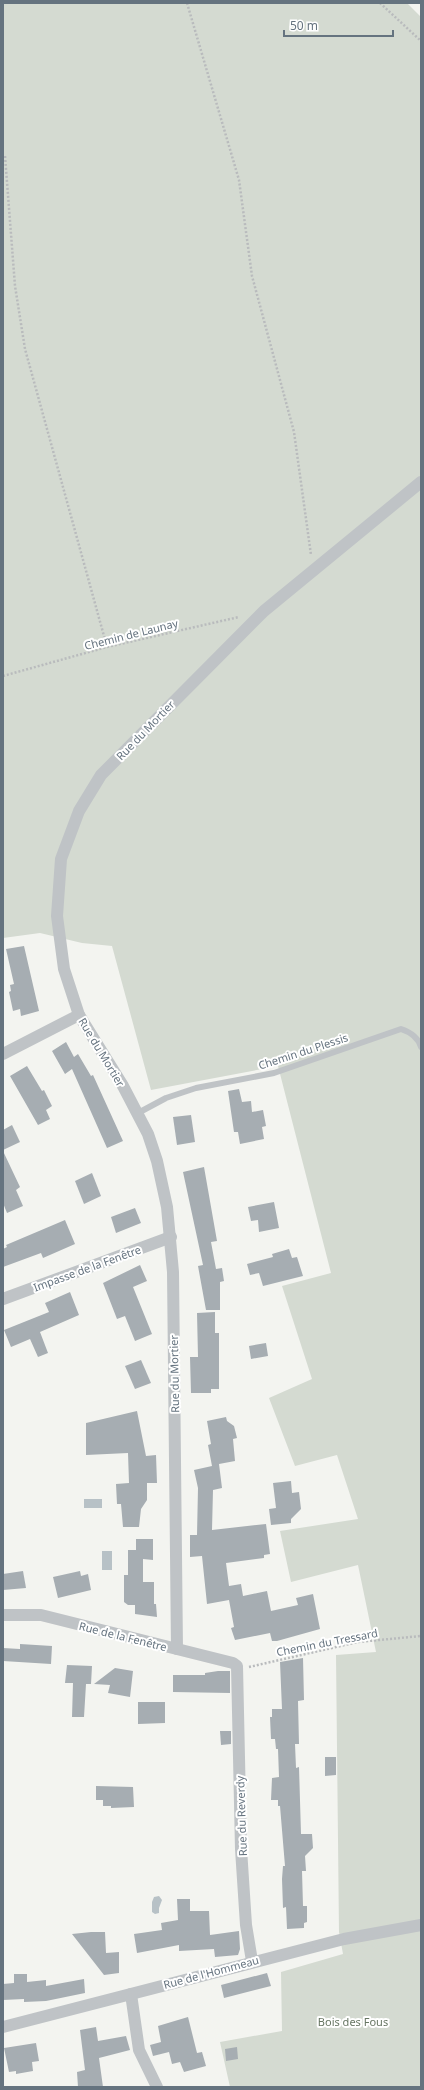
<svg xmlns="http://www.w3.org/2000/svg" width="424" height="2090" font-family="'Noto Sans',sans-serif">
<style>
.green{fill:#d4dad1}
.water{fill:#b7c1c6}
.building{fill:#a6adb2}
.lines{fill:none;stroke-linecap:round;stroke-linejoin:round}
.path{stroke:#b9bbbd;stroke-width:2.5;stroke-dasharray:2 2;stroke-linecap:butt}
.lane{stroke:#bfc3c6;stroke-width:6}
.street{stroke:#bfc3c6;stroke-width:12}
.labels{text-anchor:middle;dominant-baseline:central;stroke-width:4;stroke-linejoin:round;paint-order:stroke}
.street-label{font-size:11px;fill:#65737f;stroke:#fff}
.park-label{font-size:11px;fill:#677663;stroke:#fff}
</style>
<rect width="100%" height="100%" fill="#f3f4f0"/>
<!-- green -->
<path class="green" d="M3 3H407L421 17V2087H230L220 2042 282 2031 281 1972 343 1954 339 1932 336 1655 376 1652 358 1565 291 1582 280 1531 358 1519 337 1455 295 1466 269 1398 312 1379 282 1286 331 1273 278 1066 151 1090 112 946 82 943 40 933 3 938Z"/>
<!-- water -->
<g class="water">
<rect x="84" y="1499" width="18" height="9"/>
<rect x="102" y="1551" width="10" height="19"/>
<path d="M159 1896 162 1900 159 1908V1913L155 1914 152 1912V1902L154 1897Z"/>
</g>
<!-- building -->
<g class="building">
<path d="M24 946 39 1011 21 1016 20 1009 13 1011 9 992 11 991 10 985 14 984 6 949Z"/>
<path d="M66 1042 74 1057 78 1054 91 1076 93 1075 123 1141 107 1148 72 1069 65 1074 52 1051Z"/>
<path d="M27 1066 42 1091 44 1090 52 1106 46 1110 50 1119 38 1125 10 1076Z"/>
<path d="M239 1089 242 1102 251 1101 252 1112 263 1110 266 1126 262 1127 264 1139 240 1144 238 1132H234L228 1091Z"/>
<path d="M191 1115 195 1142 177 1145 173 1117Z"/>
<path d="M12 1125 20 1142 3 1150V1130Z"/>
<path d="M3 1151 20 1187 16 1190 23 1206 7 1213 3 1203Z"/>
<path d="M204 1167 217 1241 211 1242 216 1269 222 1268 224 1281 220 1282V1310H206L198 1266 203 1265 183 1172Z"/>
<path d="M92 1173 101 1196 84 1204 75 1181Z"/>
<path d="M274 1202 279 1228 259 1232 258 1220 251 1221 248 1207Z"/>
<path d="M135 1208 141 1223 116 1233 111 1217Z"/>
<path d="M65 1220 75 1244 43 1258 41 1253 3 1267V1249L7 1247 6 1245Z"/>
<path d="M289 1249 292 1258 297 1257 303 1276 263 1286 259 1273 250 1275 247 1264 273 1257 272 1254Z"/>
<path d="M140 1265 147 1281 133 1287 152 1334 135 1341 125 1316 117 1319 103 1283Z"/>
<path d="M70 1292 79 1315 40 1332 48 1353 38 1357 30 1339 11 1347 4 1330 49 1312 45 1303Z"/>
<path d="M215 1312V1333H219V1389H211V1393H191L190 1357H198L197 1313Z"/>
<path d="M266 1343 268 1356 251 1359 249 1346Z"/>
<path d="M141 1360 151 1383 135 1389 125 1366Z"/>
<path d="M137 1411 146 1456 156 1455 157 1483H147V1500L141 1509 139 1527H123L121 1504H117L116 1484 129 1483 128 1453 86 1455V1423Z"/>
<path d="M226 1417 227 1421 234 1426 237 1438 233 1439 235 1461 219 1464 222 1488 213 1490 212 1530 266 1524 270 1554 264 1555V1558L226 1563 229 1586 241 1584 243 1596 267 1591 271 1611 298 1605 296 1598 313 1594 320 1629 277 1641H272L270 1633 235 1640 231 1628 234 1627 229 1600 207 1604 202 1556 190 1557V1535H197L198 1488 194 1470 212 1466 208 1445 211 1444 207 1421Z"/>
<path d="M291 1481 292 1493 299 1492 301 1509 291 1519V1523L271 1525 269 1509 276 1508 273 1483Z"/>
<path d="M136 1539H153V1560L143 1559V1582H154V1604H156L157 1617 135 1614V1605H128L124 1602V1575H128V1550H136Z"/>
<path d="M23 1571 26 1588 3 1590V1574Z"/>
<path d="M80 1571 81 1576 88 1574 91 1590 58 1598 53 1577Z"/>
<path d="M20 1644 52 1646 51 1664 3 1661V1648L20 1649Z"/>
<path d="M303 1658 304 1700 298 1701 299 1744H295L296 1768 299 1767 301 1834H312L313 1848 305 1856 306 1871H302L303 1906H307V1922L304 1923V1928L287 1929 286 1907 283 1908 282 1879 283 1866H285L280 1806H278V1800H271L272 1778 279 1777 278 1749H276L275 1739H271L270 1717H272V1709H282L280 1662Z"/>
<path d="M67 1665 92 1666 91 1684H86L84 1717H72L73 1683H65Z"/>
<path d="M115 1668 133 1671 130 1697 108 1693 110 1685 94 1684Z"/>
<path d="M218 1671H230V1693L173 1692V1675H205V1673Z"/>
<path d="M138 1702H165V1723L138 1724Z"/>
<path d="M220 1731H231V1744L221 1745Z"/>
<path d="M325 1757H336V1775L325 1776Z"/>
<path d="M96 1786 133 1787 134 1807 111 1808V1806H103V1800H96Z"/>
<path d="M177 1899H190V1911H209L210 1935 239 1931 240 1949 238 1955 215 1957 214 1949 179 1951V1945L137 1953 134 1934 162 1930 161 1923 178 1920Z"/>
<path d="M91 1932H105L106 1953 119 1952V1973L104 1975 72 1934Z"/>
<path d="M267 1973 271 1986 224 1998 221 1985Z"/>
<path d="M14 1974H27V1982L46 1980V1986L84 1979 85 1993 46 2001 24 2002V1999L3 2000V1984L14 1983Z"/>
<path d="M188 2017 197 2053 202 2052 206 2066 184 2072 180 2062 172 2064 169 2052 153 2056 150 2045 161 2042 158 2026Z"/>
<path d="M96 2027 98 2041 126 2036 130 2050 99 2058 103 2087H78L77 2072 85 2070 80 2030Z"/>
<path d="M36 2043 39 2061 32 2062 33 2071 16 2074V2071L9 2072 4 2048Z"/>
<path d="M237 2047 238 2059 226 2061 225 2049Z"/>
</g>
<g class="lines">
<!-- path -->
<g class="path">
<path d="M187 3 239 180 252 276 294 432 311 555"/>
<path d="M380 3 421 41"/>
<path d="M5 156 15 286 25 349 107 647"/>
<path d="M3 676 107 647 239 617"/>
<path d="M249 1667 358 1642 421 1636"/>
</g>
<!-- lane -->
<path class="lane" d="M138 1113 166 1098 196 1088 274 1073 401 1029C410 1032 418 1037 421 1047"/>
<!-- street -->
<g class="street">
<path d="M3 1054 79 1015"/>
<path d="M3 1299 171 1237"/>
<path d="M3 1615H41L233 1663 237 1666 241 1849 246 1925 252 1961"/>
<path d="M177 1649 173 1272 167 1207 157 1161 148 1134 123 1086 79 1015 64 969 57 916 61 859 79 811 101 775 264 611 421 482"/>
<path d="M131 1994 139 2050 157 2087"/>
<path d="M3 2027 344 1939 421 1925"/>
</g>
</g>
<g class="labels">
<!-- street labels -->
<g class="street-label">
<text transform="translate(131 634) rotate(-14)">Chemin de Launay</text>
<text transform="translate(145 730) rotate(-46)">Rue du Mortier</text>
<text transform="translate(303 1051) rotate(-18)">Chemin du Plessis</text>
<text transform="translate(102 1052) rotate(59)">Rue du Mortier</text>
<text transform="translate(87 1268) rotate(-20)">Impasse de la Fenêtre</text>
<text transform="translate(174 1374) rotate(-91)">Rue du Mortier</text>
<text transform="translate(123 1636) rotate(14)">Rue de la Fenêtre</text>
<text transform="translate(327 1642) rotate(-11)">Chemin du Tressard</text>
<text transform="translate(241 1816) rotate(-92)">Rue du Reverdy</text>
<text transform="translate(211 1972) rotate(-15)">Rue de l'Hommeau</text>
</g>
<!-- park labels -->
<g class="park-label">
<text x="353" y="2021">Bois des Fous</text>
</g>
</g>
<!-- border -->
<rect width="424" height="2090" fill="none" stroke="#65737f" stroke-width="8"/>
<!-- scale -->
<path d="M284 30v6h109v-6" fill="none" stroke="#65737f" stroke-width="2"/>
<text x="290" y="30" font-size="12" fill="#65737f" stroke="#ffffff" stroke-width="3" paint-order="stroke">50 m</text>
</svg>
